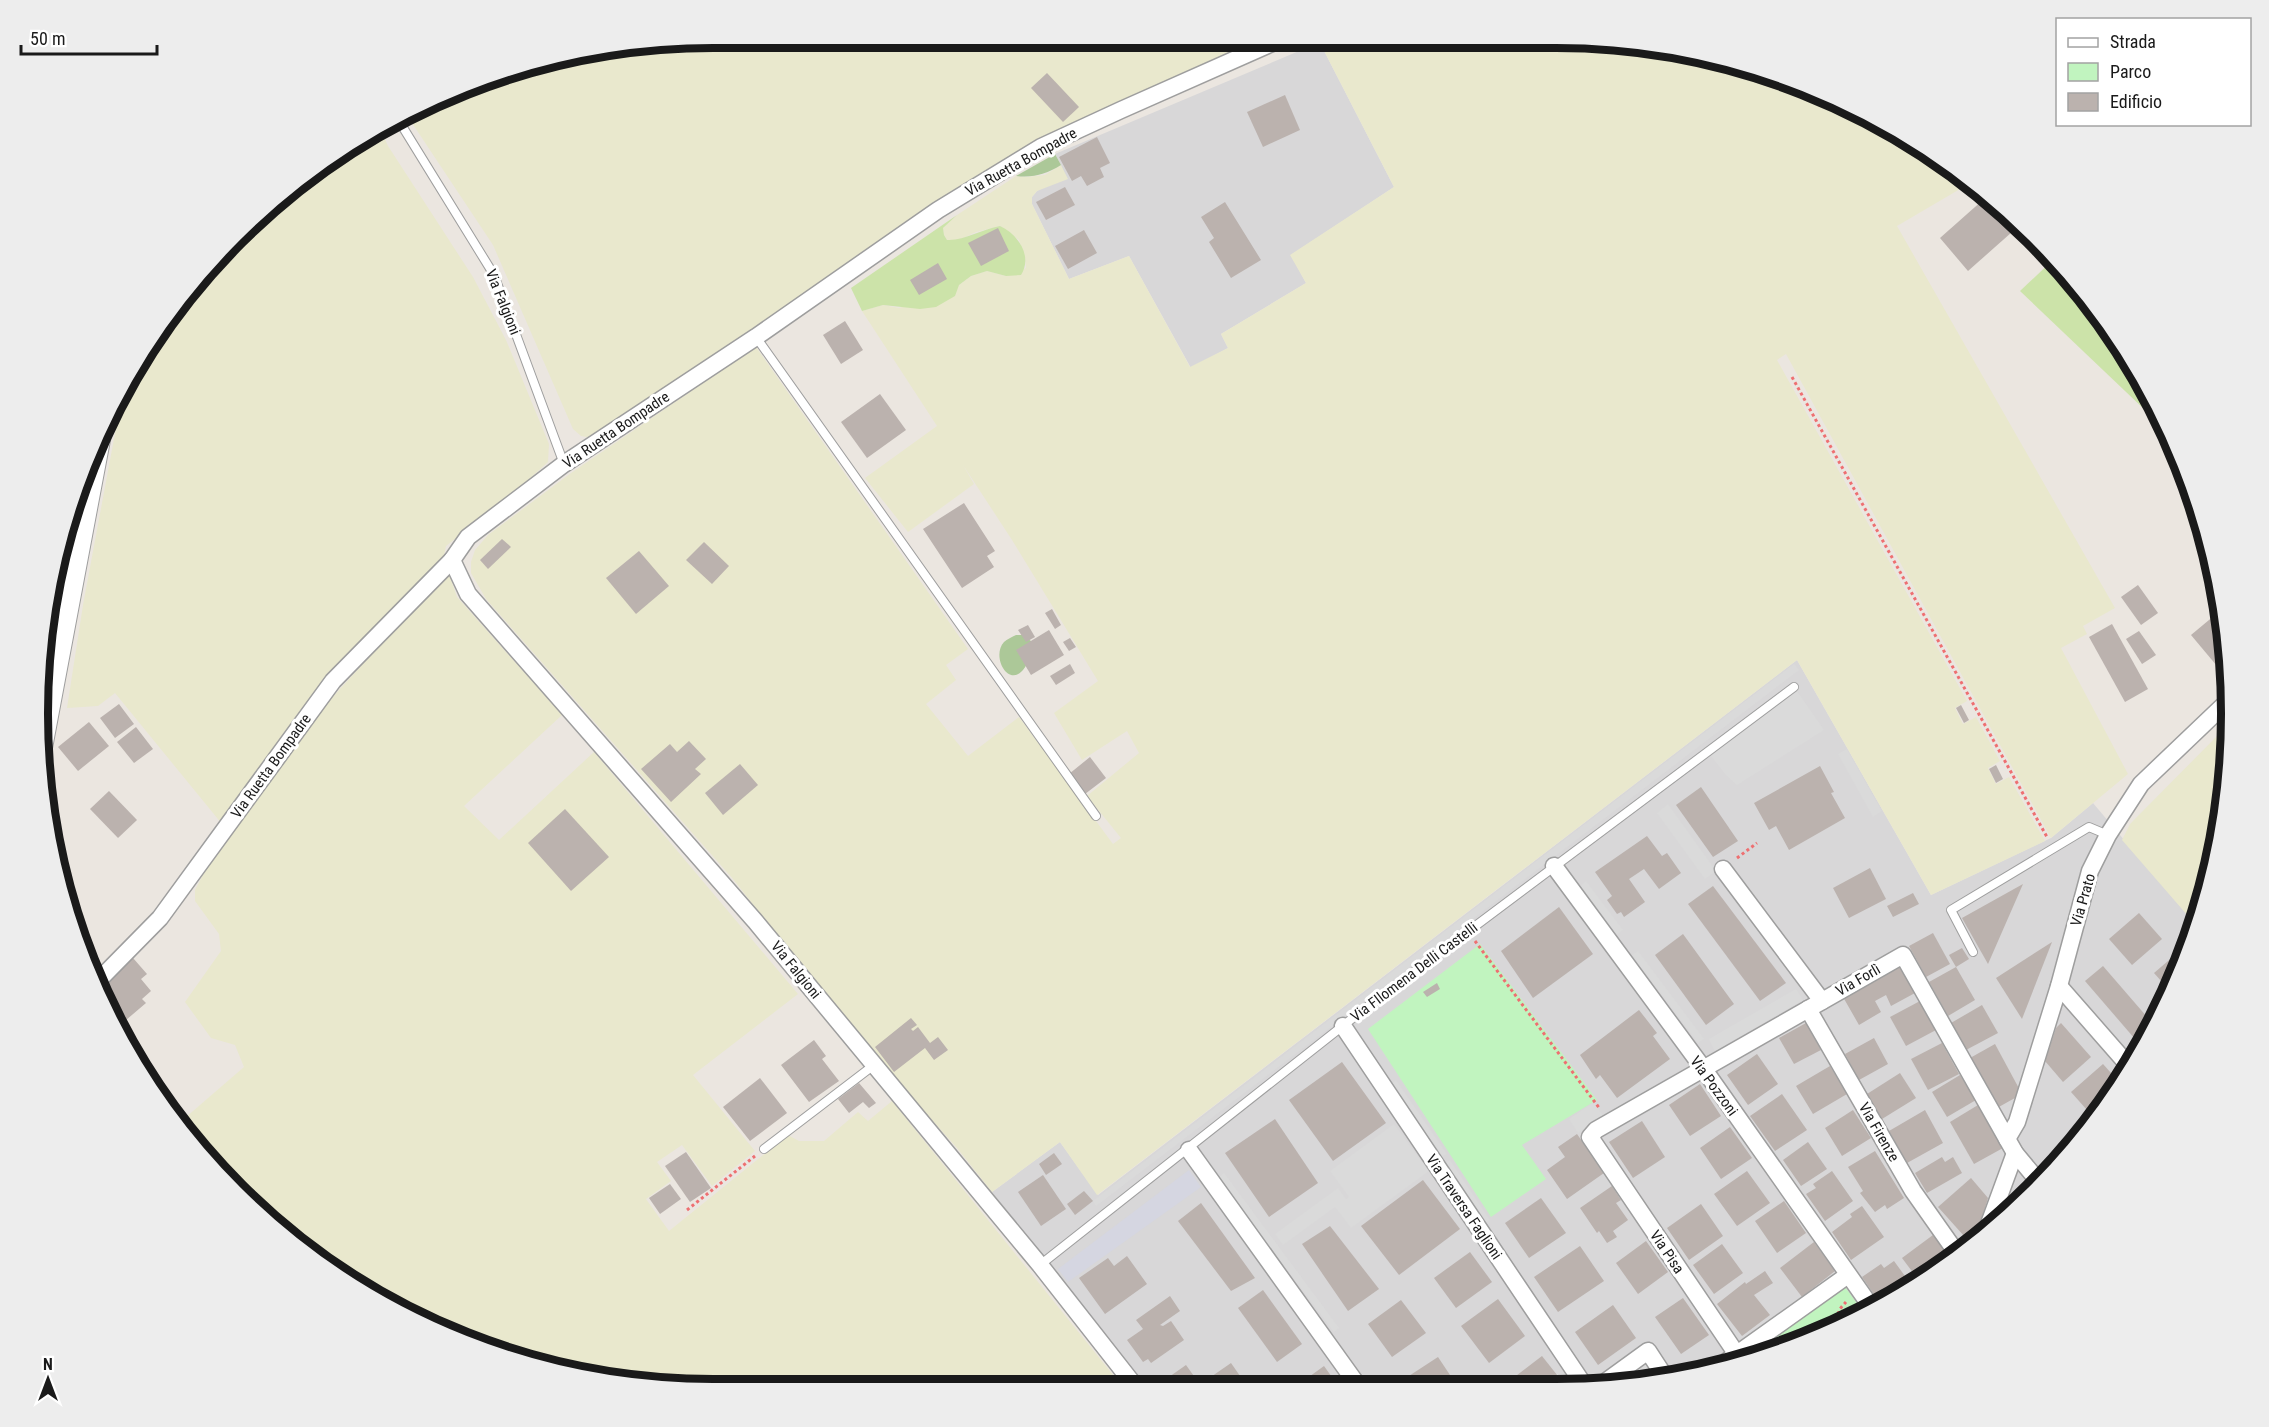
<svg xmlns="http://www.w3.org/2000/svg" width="2269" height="1427" font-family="'Roboto Condensed',sans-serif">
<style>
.residential{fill:#d8d7d8}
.farmland{fill:#e9e8cd}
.grass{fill:#cce3a9}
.forest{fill:#acc898}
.park{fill:#c1f4bf}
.parking{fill:#dadada}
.plaza{fill:#d5d6e1}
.building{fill:#bbb2ae}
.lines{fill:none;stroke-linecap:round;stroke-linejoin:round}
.service-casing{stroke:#9e9e9e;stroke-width:10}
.minor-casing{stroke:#9e9e9e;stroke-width:19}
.tertiary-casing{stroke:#9e9e9e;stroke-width:23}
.path{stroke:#ee6f71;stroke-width:3;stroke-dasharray:3 3;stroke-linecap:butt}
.service{stroke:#fff;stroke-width:8}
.minor{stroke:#fff;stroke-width:16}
.tertiary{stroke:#fff;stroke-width:21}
.labels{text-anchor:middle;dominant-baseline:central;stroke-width:6;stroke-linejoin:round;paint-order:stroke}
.street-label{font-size:15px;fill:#1a1a1a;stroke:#fff}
.rim{fill:none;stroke:#1a1a1a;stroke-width:8}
</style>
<rect width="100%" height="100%" fill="#ebe6e0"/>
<!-- residential -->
<g class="residential">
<path d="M1318 43H1320L1394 187 1291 255 1306 283 1221 334 1228 348 1191 368 1129 256 1069 279 1032 204V197L1037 191 1048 185 1061 165 1055 154Z"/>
<path d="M1797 660 1931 895 2051 838 2093 803 2195 924 2162 1013 2092 1125 2001 1222 1855 1320 1731 1366 1600 1388 1145 1386 992 1192 1060 1142 1098 1195Z"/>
</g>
<!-- farmland -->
<g class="farmland">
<path d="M625 43H1258L1095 116 1045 135 592 438 581 436 573 429 493 245 408 117 497 73Z"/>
<path d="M1320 43H1643L1815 89 1967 177 1972 182 1897 226 2115 608 2083 626 2087 634 2061 648 2128 774 2051 838 1786 354 1777 360 1967 701 1955 708 1963 724 1976 717 2000 761 1988 768 1996 784 2009 777 2045 841 1931 895 1797 660 1097 1195 1060 1142 992 1192 957 1148 905 1090 798 962 733 879 486 599 471 573V562L475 550 488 535 571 473 756 347 968 649 946 665 956 680 926 704 968 756 1019 717 1113 844 1121 838 1087 796 1139 753 1127 731 1082 760 1054 713 1098 681 1012 540 963 465 974 484 908 532 865 478 937 426 862 311 883 305 899 308 959 285 971 276 987 271 1006 276 1026 268 1025 258 1019 240 1000 226 976 232 957 241 947 240 944 235 943 228 957 215 1016 176 1026 177 1045 175 1061 165 1068 179 1037 191 1032 197V204L1069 279 1129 256 1190 367 1228 348 1221 334 1306 283 1290 255 1394 187Z"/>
<path d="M381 130 388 146 473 277 506 340 549 444 548 462 513 494 446 546 443 561 222 824 115 693 98 706 67 708 83 605 124 385 177 302 236 235 338 152Z"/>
<path d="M83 474 38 713 50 582 73 496Z"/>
<path d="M448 571 457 597 562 715 464 806 499 840 594 752 798 994 693 1075 755 1151 712 1186 682 1145 657 1162 671 1181 646 1199 669 1231 788 1135 799 1141H824L858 1112 868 1121 892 1101 1122 1386 959 1385 953 1379 944 1385 626 1384 455 1338 302 1250 205 1159 178 1124 244 1067 235 1045 211 1038 185 1002 221 951 219 934 195 901V890L215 852 263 792 328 702Z"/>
<path d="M2229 724 2230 758 2208 889 2195 924 2122 840 2130 824Z"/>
</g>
<!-- grass -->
<g class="grass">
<path d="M957 215 943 228 944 235 947 240C964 241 982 229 1000 226 1018 234 1033 256 1021 275L1006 276 987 271 971 276 959 285 955 296 936 307 920 309 883 305 862 311 851 288Z"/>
<path d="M2054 259 2064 268 2141 376 2166 430 2020 291Z"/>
</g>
<!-- forest -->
<g class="forest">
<path d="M1055 154 1061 165C1046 174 1034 178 1016 176Z"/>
<path d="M1016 635H1022L1034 643C1031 651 1029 663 1023 670 1008 688 991 656 1004 642 1007 639 1012 637 1016 635Z"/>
</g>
<!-- park -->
<g class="park">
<path d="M1480 944 1597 1100 1522 1145 1546 1179 1491 1217 1368 1029Z"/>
<path d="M1843 1284 1864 1313 1855 1320 1744 1361 1742 1359Z"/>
</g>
<!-- parking -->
<g class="parking">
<path d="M1794 664 1799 670 1096 1206 1093 1201Z"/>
<path d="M1794 687 1824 730 1737 785 1726 775 1708 752Z"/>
<path d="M1847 749 1882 811 1873 817 1838 754Z"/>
<path d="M1668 804 1716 871 1705 879 1657 813Z"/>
<path d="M1586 881 1623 930 1617 935 1580 886Z"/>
<path d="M1638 951 1704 1039 1698 1043 1632 955Z"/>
<path d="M1796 989 1803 1000 1715 1051 1709 1039Z"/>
<path d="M1396 1080 1447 1154 1441 1157 1391 1084Z"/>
<path d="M1594 1102 1603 1116 1578 1133 1569 1119Z"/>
<path d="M1394 1124 1429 1171 1351 1228 1335 1207 1283 1245 1275 1234 1338 1188 1346 1199 1349 1197 1330 1171Z"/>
<path d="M1450 1160 1490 1220 1486 1223 1445 1163Z"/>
<path d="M1224 1173 1339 1328 1334 1332 1218 1178Z"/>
<path d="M1646 1363 1657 1379 1613 1386Z"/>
</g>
<!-- plaza -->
<path class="plaza" d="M1189 1170 1201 1187 1068 1282 1058 1269Z"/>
<!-- building -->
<g class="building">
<path d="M1047 73 1079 107 1063 122 1031 88Z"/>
<path d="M1285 95 1300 130 1263 147 1247 112Z"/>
<path d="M1097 137 1110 163 1100 168 1104 177 1087 186 1081 176 1072 181 1059 157Z"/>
<path d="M1065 187 1075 205 1046 220 1036 202Z"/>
<path d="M1984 199 2012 232 1968 271 1940 238Z"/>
<path d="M1225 202 1261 260 1231 278 1209 242 1214 238 1201 217Z"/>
<path d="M998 228 1009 251 981 266 968 243Z"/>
<path d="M1084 230 1097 253 1068 269 1055 246Z"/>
<path d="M938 263 947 279 919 295 910 280Z"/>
<path d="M845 321 863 350 841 364 823 335Z"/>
<path d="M880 394 906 430 867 458 841 422Z"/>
<path d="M964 503 995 551 987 556 994 567 962 588 923 529Z"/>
<path d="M502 539 511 547 488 569 480 560Z"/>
<path d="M704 542 729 566 712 584 686 560Z"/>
<path d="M639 551 669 586 636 614 606 578Z"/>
<path d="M2138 585 2158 613 2141 625 2121 597Z"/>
<path d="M1052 609 1061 625 1055 629 1045 613Z"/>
<path d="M2215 615 2226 629 2227 668 2222 672 2191 635Z"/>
<path d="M2112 624 2148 689 2125 702 2089 637Z"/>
<path d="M1028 625 1035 637 1026 642 1018 630Z"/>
<path d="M1049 630 1064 655 1031 675 1016 650Z"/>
<path d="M2139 631 2156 655 2142 664 2126 639Z"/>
<path d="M1070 638 1076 647 1069 651 1063 642Z"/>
<path d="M1070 664 1075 673 1056 685 1050 676Z"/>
<path d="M119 704 134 724 115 738 100 718Z"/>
<path d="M1961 705 1969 720 1964 723 1956 708Z"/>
<path d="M89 722 109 746 78 771 58 747Z"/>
<path d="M136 727 153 749 134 763 117 742Z"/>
<path d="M689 741 706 759 695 769 701 774 671 802 641 769 670 744 677 752Z"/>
<path d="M1090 757 1106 778 1085 794 1069 774Z"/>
<path d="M740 764 758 785 723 815 705 793Z"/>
<path d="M1996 765 2003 779 1996 783 1989 769Z"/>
<path d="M1820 766 1834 792 1831 793 1845 818 1789 850 1776 826 1769 830 1754 803Z"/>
<path d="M1701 787 1738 841 1713 857 1676 805Z"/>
<path d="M109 791 137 820 118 838 90 809Z"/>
<path d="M565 809 609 857 571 891 528 843Z"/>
<path d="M1647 836 1662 856 1667 853 1681 873 1659 889 1644 869 1629 879 1645 902 1624 917 1621 912 1617 914 1607 900 1612 896 1595 872Z"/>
<path d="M1870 868 1886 899 1849 918 1833 888Z"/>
<path d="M2023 884 1988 964 1962 918Z"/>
<path d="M1713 886 1786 983 1760 1001 1688 904Z"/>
<path d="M1913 893 1919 904 1893 917 1887 906Z"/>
<path d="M1559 907 1593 954 1533 998 1501 951Z"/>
<path d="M2139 913 2162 939 2132 965 2109 939Z"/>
<path d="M70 914 88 932 80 940Z"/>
<path d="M1933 933 1950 964 1926 977 1909 946Z"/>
<path d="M1683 934 1734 1004 1706 1025 1655 955Z"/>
<path d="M2052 942 2022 1019 1996 978Z"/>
<path d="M1962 948 1969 959 1956 967 1949 955Z"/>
<path d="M2175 955 2181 962 2170 991 2154 973Z"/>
<path d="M133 958 147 974 141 979 151 991 142 999 146 1003 119 1026 108 1013 98 988Z"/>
<path d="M1900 966 1915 993 1891 1006 1886 995 1875 1001 1881 1012 1859 1025 1843 997Z"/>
<path d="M2103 966 2154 1025 2141 1046 2085 981Z"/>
<path d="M1956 967 1975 1000 1948 1016 1929 982Z"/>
<path d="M1437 983 1440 989 1427 997 1423 992Z"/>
<path d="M1920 1001 1936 1030 1906 1046 1890 1017Z"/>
<path d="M1982 1005 1998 1033 1966 1050 1951 1023Z"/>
<path d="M1639 1010 1657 1033 1653 1036 1670 1059 1617 1098 1600 1075 1596 1079 1580 1055Z"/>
<path d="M911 1018 917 1025 911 1029 913 1031 918 1027 930 1043 938 1037 948 1050 934 1060 925 1048 894 1072 875 1047Z"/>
<path d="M1806 1023 1821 1050 1794 1064 1779 1038Z"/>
<path d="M2061 1023 2091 1057 2063 1082 2045 1061 2056 1028Z"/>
<path d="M1874 1038 1888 1064 1859 1080 1845 1054Z"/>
<path d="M814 1040 826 1056 822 1059 839 1081 809 1102 781 1065Z"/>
<path d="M1942 1043 1959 1074 1928 1090 1911 1059Z"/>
<path d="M1995 1044 2022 1094 1997 1108 1970 1058Z"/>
<path d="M1757 1054 1778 1084 1748 1105 1727 1075Z"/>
<path d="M1342 1062 1386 1123 1333 1161 1289 1100Z"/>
<path d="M2103 1064 2119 1082 2095 1119 2071 1092Z"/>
<path d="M1830 1066 1847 1094 1813 1114 1796 1086Z"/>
<path d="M1900 1073 1916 1098 1882 1119 1867 1094Z"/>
<path d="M1960 1075 1976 1100 1947 1117 1932 1092Z"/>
<path d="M760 1078 787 1113 750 1141 723 1107Z"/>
<path d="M859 1083 876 1103 869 1108 863 1102 849 1113 838 1099Z"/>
<path d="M1700 1084 1721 1116 1690 1136 1669 1105Z"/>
<path d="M1782 1094 1807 1130 1775 1151 1750 1116Z"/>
<path d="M1978 1105 2003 1148 1974 1164 1950 1122Z"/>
<path d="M1853 1110 1871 1138 1842 1156 1825 1128Z"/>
<path d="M1925 1110 1943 1143 1907 1163 1889 1131Z"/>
<path d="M1275 1119 1318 1183 1269 1217 1225 1153Z"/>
<path d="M1642 1121 1665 1157 1633 1178 1609 1142Z"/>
<path d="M1730 1127 1752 1158 1721 1179 1700 1148Z"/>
<path d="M1577 1134 1604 1173 1567 1199 1547 1170 1565 1157 1558 1147Z"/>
<path d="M1808 1142 1827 1169 1801 1186 1783 1160Z"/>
<path d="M1875 1151 1904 1198 1887 1209 1885 1205 1875 1212 1860 1193 1863 1191 1848 1167Z"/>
<path d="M686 1152 711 1188 690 1202 665 1166Z"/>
<path d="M1054 1153 1062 1164 1046 1175 1039 1164Z"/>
<path d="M1942 1157 1945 1162 1953 1157 1962 1173 1927 1193 1915 1173Z"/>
<path d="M1747 1171 1770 1203 1737 1226 1714 1194Z"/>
<path d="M1832 1171 1853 1201 1825 1221 1806 1194 1816 1188 1813 1184Z"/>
<path d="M1043 1175 1066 1209 1041 1226 1018 1192Z"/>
<path d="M1971 1178 1988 1198 1981 1221 1964 1236 1938 1207Z"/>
<path d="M1423 1180 1460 1229 1399 1275 1361 1226Z"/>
<path d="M670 1184 681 1199 660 1214 649 1198Z"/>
<path d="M1612 1186 1621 1200 1616 1203 1628 1220 1613 1231 1617 1237 1607 1243 1599 1231 1597 1233 1580 1208Z"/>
<path d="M1084 1191 1093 1201 1075 1215 1067 1204Z"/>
<path d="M1541 1198 1566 1233 1529 1258 1505 1223Z"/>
<path d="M1784 1201 1806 1233 1777 1253 1755 1221Z"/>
<path d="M1201 1203 1255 1278 1231 1291 1178 1221Z"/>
<path d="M1701 1204 1723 1236 1689 1260 1667 1228Z"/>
<path d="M1862 1206 1884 1237 1851 1260 1832 1232 1852 1217 1850 1214Z"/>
<path d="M1330 1226 1379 1289 1348 1311 1302 1244Z"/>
<path d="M1933 1235 1949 1256 1917 1278 1902 1258Z"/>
<path d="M1646 1241 1668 1272 1638 1294 1616 1263Z"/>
<path d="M1814 1242 1835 1271 1802 1297 1780 1268Z"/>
<path d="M1722 1244 1743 1273 1714 1294 1693 1265Z"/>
<path d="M1580 1246 1604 1281 1558 1312 1534 1277Z"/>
<path d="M1470 1252 1492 1282 1456 1308 1434 1278Z"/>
<path d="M1127 1256 1147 1284 1105 1314 1079 1278 1108 1258 1114 1266Z"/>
<path d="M1894 1261 1910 1283 1880 1303 1862 1277 1881 1264 1884 1268Z"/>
<path d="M1765 1271 1773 1283 1754 1295 1770 1315 1742 1336 1717 1304 1745 1282 1746 1284Z"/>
<path d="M1263 1290 1302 1344 1277 1362 1238 1308Z"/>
<path d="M1170 1296 1180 1311 1160 1325 1163 1326 1171 1321 1184 1340 1151 1363 1148 1359 1143 1362 1127 1340 1143 1329 1136 1320Z"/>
<path d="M1683 1298 1709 1335 1681 1354 1655 1317Z"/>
<path d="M1498 1299 1525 1336 1489 1363 1461 1326Z"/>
<path d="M1401 1300 1426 1333 1392 1357 1368 1324Z"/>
<path d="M1613 1305 1636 1338 1598 1365 1575 1332Z"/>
<path d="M1542 1356 1565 1385 1561 1388H1500Z"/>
<path d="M1438 1357 1458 1387H1392Z"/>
<path d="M1231 1363 1247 1386H1208L1205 1381Z"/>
<path d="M1186 1365 1201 1386H1160L1159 1384Z"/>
<path d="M1324 1366 1334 1380 1328 1384 1330 1387H1295Z"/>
</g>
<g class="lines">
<!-- service casing -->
<g class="service-casing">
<g id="service">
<path d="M399 121 494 275 564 464"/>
<path d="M756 337 1096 816"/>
<path d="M1973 952 1951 910 2089 827 2108 835"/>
<path d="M764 1149 874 1065"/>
<path d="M1040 1265 1354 1017 1794 687"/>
</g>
</g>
<!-- minor casing -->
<g class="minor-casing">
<g id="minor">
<path d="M452 560 468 594 755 921 1040 1265 1135 1386"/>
<path d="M1554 866 1703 1068 1872 1308"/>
<path d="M1723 869 1822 1001"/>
<path d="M96 983 160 918 333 681 452 560 468 537 564 464 756 337 938 210 1041 147 1121 110 1272 43"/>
<path d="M2059 986 2129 1066"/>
<path d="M1808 1009 1913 1191 1956 1252"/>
<path d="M1343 1026 1586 1388"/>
<path d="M2007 1139 2017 1122 2059 986 2090 871 2108 835 2141 784 2228 701"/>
<path d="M1189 1150 1359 1387"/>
<path d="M1986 1232 2015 1153"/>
<path d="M1742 1362 1590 1137 1596 1130 1903 955 2015 1153 2039 1182"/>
<path d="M1716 1369 1848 1275"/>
<path d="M1597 1388 1648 1351 1665 1377"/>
</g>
</g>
<!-- tertiary casing -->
<g class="tertiary-casing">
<path id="tertiary" d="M42 745 100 437"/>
</g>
<!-- path -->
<g class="path">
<path d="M1792 377 2047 837"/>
<path d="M1737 858 1757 843"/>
<path d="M1475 941 1600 1109"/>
<path d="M687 1210 755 1156"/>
<path d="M1837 1326 1839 1310 1846 1302"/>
</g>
<!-- service -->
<use href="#service" class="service"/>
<!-- minor -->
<use href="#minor" class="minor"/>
<!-- tertiary -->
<use href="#tertiary" class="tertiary"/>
</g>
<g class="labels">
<!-- street labels -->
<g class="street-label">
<text transform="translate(1021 162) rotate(-29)">Via Ruetta Bompadre</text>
<text transform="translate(503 302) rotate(68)">Via Falgioni</text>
<text transform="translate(616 430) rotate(-34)">Via Ruetta Bompadre</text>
<text transform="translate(271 766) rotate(-54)">Via Ruetta Bompadre</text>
<text transform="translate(2083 900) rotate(-74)">Via Prato</text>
<text transform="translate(796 970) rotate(51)">Via Falgioni</text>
<text transform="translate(1414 972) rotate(-37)">Via FIlomena Delli Castelli</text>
<text transform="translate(1858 980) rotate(-30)">Via Forlì</text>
<text transform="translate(1714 1086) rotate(54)">Via Pozzoni</text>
<text transform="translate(1879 1132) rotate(60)">Via Firenze</text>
<text transform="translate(1464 1207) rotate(56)">Via Traversa Faglioni</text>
<text transform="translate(1667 1252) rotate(56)">Via Pisa</text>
</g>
</g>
<!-- crop -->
<path d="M0 0H2269V1427H0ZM713 48H1556A665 665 0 0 1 2221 713V714A665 665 0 0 1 1556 1379H713A665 665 0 0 1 48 714V713A665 665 0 0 1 713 48Z" fill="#ededed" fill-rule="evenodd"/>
<path class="rim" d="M713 48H1556A665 665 0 0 1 2221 713V714A665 665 0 0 1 1556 1379H713A665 665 0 0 1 48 714V713A665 665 0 0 1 713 48Z"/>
<!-- legend -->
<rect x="2056" y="18" width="195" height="108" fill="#ffffff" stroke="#a3a3a3" stroke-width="1.5"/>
<rect x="2068" y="38" width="30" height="9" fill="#ffffff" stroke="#a3a3a3" stroke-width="1.5"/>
<text x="2110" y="48" font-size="18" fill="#1a1a1a">Strada</text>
<rect x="2068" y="63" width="30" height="18" fill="#c1f4bf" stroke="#a3a3a3" stroke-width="1.5"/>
<text x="2110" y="78" font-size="18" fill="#1a1a1a">Parco</text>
<rect x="2068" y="93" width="30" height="18" fill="#bbb2ae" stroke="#a3a3a3" stroke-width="1.5"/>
<text x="2110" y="108" font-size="18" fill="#1a1a1a">Edificio</text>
<!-- north arrow -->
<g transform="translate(48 1379)" stroke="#ffffff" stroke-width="4.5" paint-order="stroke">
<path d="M0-4.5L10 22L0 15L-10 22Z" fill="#1a1a1a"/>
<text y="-9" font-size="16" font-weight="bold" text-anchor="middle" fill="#1a1a1a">N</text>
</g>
<!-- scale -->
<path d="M21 45v9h136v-9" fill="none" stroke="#1a1a1a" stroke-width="3"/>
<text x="30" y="45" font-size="18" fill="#1a1a1a" stroke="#ffffff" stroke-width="4.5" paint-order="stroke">50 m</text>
</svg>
